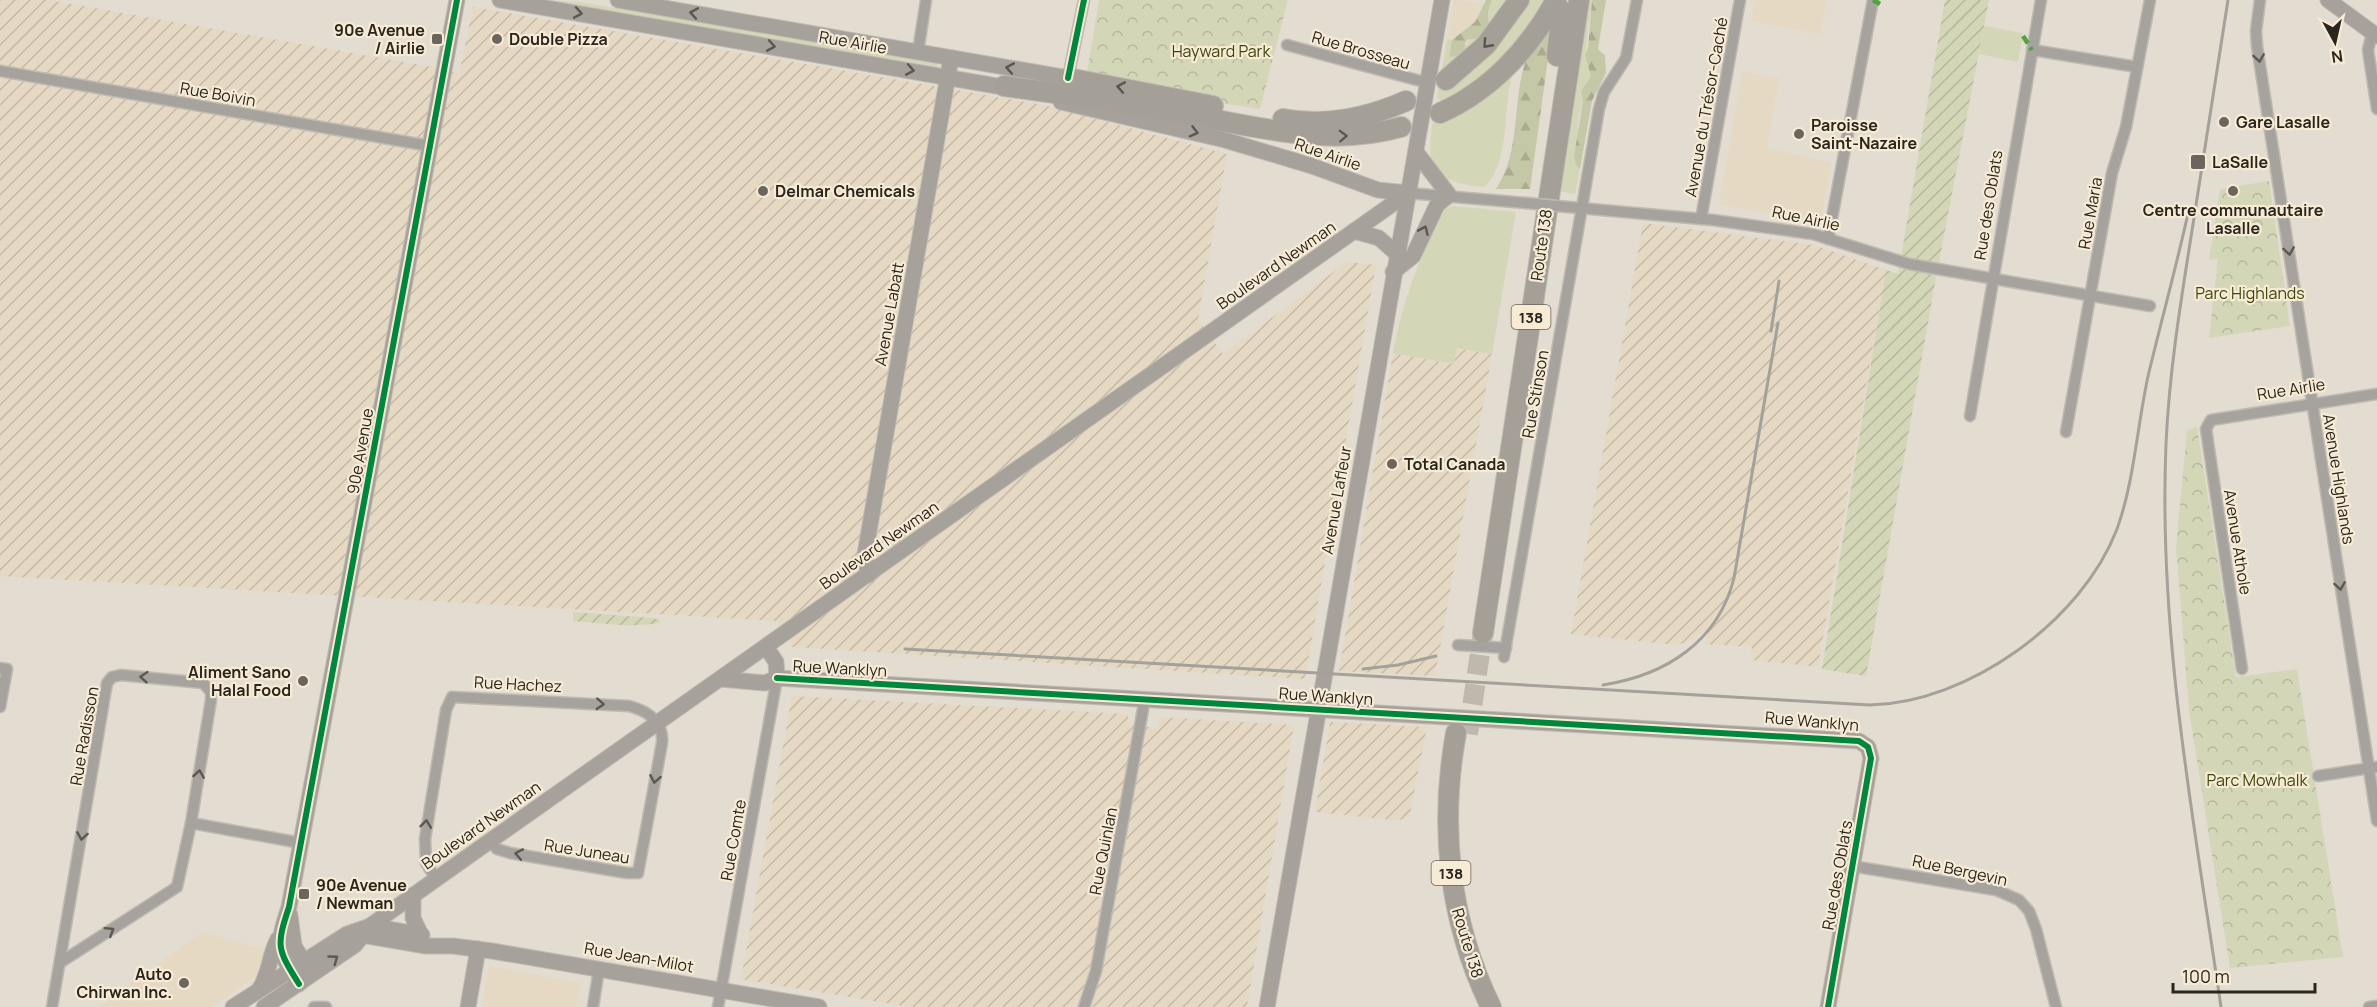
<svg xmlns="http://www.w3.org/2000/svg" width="2377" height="1007" font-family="Manrope,sans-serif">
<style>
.built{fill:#e5d9c4}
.industrial{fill:url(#industrial-furrows)}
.grass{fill:#d4d7b7}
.forest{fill:url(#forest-firs)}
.park{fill:url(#park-crowns)}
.garden{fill:url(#garden-furrows)}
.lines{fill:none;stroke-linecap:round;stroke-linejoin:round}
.highway-tunnel{stroke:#beb8ad;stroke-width:20;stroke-dasharray:20 10;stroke-linecap:butt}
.street-casing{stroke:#c0bab2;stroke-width:13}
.secondary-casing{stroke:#c0bab2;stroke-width:17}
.highway-casing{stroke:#c0bab2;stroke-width:22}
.street{stroke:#a6a39e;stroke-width:10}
.secondary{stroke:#a6a19b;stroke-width:15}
.highway{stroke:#a4a098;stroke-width:20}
.rail{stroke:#a4a09a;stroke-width:3}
.street-bridge-casing{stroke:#c0bab2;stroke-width:13;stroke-linecap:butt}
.street-bridge{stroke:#a6a39e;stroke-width:10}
.quiet{stroke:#51a341;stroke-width:4.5;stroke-dasharray:9 4.5;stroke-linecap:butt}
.cycleway-casing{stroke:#f8ebd6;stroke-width:10}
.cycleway{stroke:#00873e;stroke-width:6}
.oneway{stroke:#5c5750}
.oneway2{stroke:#5b574f}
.oneway3{stroke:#5c5851}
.poi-dot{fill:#6b665d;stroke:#f8ebd6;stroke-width:2}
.labels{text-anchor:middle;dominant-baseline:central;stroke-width:4.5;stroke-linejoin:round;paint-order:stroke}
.shield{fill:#f8ebd6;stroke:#686155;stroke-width:1.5}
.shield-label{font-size:15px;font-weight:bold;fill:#2a261e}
.poi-label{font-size:16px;font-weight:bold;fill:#2a261e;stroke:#f8ebd6;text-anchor:start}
.street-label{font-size:16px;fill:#2a261e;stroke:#f8ebd6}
.park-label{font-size:16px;fill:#3b460a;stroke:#f8ebd6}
</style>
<defs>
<pattern id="industrial-furrows" width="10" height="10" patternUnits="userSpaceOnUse" patternTransform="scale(1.5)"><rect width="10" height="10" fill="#e5d9c4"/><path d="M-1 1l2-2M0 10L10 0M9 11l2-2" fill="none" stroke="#c5baa8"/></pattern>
<pattern id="forest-firs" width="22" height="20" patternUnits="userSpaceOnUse" patternTransform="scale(1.5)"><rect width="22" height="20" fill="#c4c8a7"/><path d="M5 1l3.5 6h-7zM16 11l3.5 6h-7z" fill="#a9ac8f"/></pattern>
<pattern id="park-crowns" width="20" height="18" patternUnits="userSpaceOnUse" patternTransform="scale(1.5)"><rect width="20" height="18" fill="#d4d7b7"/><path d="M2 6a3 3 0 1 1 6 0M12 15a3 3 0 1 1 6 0" fill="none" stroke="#b6b89d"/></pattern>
<pattern id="garden-furrows" width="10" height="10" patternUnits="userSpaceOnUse" patternTransform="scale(1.5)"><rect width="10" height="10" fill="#d4d7b7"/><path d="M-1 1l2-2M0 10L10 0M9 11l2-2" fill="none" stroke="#b6b89d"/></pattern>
</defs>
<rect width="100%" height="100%" fill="#e3dcd1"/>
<!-- built -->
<g class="built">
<path d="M1454 0 1484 3 1475 22 1452 40 1447 39Z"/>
<path d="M1755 0H1827L1820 34 1751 21Z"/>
<path d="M1742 71 1779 78 1767 148 1831 163 1821 221 1719 205Z"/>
<path d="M202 932 264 949 256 976 212 1007H99Z"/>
<path d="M489 966 581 983 576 1007H482Z"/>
</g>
<!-- industrial -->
<g class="industrial">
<path d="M0 0H49L444 69 459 74 473 7 1044 105 1227 154 1198 319 1223 354 1347 262 1376 265 1305 679 792 647 778 621 0 576Z"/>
<path d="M1643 223 1814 245 1886 270 1818 667 1751 660 1752 647 1706 644 1707 634 1703 631 1693 640 1676 645 1571 634Z"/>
<path d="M1457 348 1492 354 1435 676 1339 671 1393 353 1454 364Z"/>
<path d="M792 696 1128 714V722L1157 729 1160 717 1294 725 1247 1007H909L741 979Z"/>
<path d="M1330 722 1427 727 1409 819 1392 820 1315 812Z"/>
</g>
<!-- grass -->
<g class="grass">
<path d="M546 0 580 2 938 63 937 67Z"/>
<path d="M1492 0H1550C1538 22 1524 44 1515 67 1501 100 1513 161 1484 187 1420 182 1427 156 1436 104H1439L1440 99 1437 98 1447 39 1452 40 1449 57 1464 48 1469 39 1489 28 1488 10Z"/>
<path d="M1588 0H1592L1585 58 1590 64 1591 76 1581 91 1583 101 1578 121 1576 165 1580 169 1575 194 1558 191Z"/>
<path d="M1984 26 2023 33 2018 62 1979 54Z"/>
<path d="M1453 206 1516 212 1492 354 1457 348 1454 364 1393 353C1402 302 1420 257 1443 210Z"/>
</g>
<!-- forest -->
<g class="forest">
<path d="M1486 0H1492L1488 10 1489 28 1479 39H1468L1465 43V52L1460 56 1449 57 1452 40 1475 22Z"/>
<path d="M1592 0H1606L1598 49 1605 56 1606 73 1592 101 1580 169 1576 165 1574 156 1583 101 1581 91 1591 76 1585 55 1588 48Z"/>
<path d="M1554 15 1530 189H1496C1521 151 1512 104 1525 63 1530 46 1545 30 1554 15Z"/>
</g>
<!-- park -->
<g class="park">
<path d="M1099 0H1288L1260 109 1201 100 1190 91 1087 72Z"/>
<path d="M2269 181 2290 326 2209 338 2218 259 2209 260 2220 189Z"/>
<path d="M2197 426 2236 677 2297 669 2343 957 2230 968 2189 710 2176 546 2187 431Z"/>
</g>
<!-- garden -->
<g class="garden">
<path d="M1945 0H1989L1935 283 1866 676 1822 669 1886 270 1898 274Z"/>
<path d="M573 612 653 618 660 620 659 623C629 628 602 623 573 621Z"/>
</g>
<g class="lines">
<!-- highway-tunnel -->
<path class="highway-tunnel" d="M1468 734 1483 633"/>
<!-- street casing -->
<g class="street-casing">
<g id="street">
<path d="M2260 0 2256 31 2257 46 2377 821"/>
<path d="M2372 33 2368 50 2377 109"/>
<path d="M1287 45 1428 83"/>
<path d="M2032 50 2137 67"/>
<path d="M918 52 926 0"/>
<path d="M0 71 430 146"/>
<path d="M1068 78 1084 0"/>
<path d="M1408 193 1526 203"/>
<path d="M1557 206 1713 220 1813 234 1909 264 2150 306"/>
<path d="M1701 219 1740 0"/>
<path d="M1828 239 1873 0"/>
<path d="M1970 416 2041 0"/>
<path d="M2066 432 2112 173 2126 127 2150 0"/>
<path d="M1458 645 1506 648"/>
<path d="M1504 657 1599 109 1604 92 1626 58 1637 0"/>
<path d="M0 668 7 669 0 707"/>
<path d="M2242 669 2206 429 2211 420 2377 394"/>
<path d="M2318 776 2377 767"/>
<path d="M191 823 301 843"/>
<path d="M1852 866 1996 890 2019 900 2029 911 2036 929 2056 1007"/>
<path d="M436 879 426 863 425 839 446 710 452 697 629 706C648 711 664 722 662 743L638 873H627L510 853 497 849 490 841"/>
<path d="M52 1007 107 683 112 677 121 675 203 683 211 692V700L191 823 177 887 61 962"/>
<path d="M314 1007H326"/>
<path d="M593 1007 599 969"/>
<path d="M718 1007 777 678"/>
<path d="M1084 1007 1096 971 1145 698"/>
<path d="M2369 1007 2377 1006"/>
</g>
</g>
<!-- secondary casing -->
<g class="secondary-casing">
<g id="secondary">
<path d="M500 0 1014 89"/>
<path d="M618 0 1068 78"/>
<path d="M2328 0 2377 36"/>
<path d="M1061 102 1225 140 1312 166 1378 190 1408 193"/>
<path d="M1354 231 1379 238 1396 253"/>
<path d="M1393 272 1413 256 1437 205 1449 195 1416 152"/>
<path d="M868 575 865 554 951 58"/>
<path d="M766 647 776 662 777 678"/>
<path d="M721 679 765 683 777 678 1859 741 1868 747 1871 758 1828 1007"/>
<path d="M413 895V918L421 935"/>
<path d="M290 915 294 946 309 970"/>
<path d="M362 935 426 946H453L492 951 819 1007"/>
<path d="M299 984C277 949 276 946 289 907L457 0"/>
<path d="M260 988C270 972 269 955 278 939"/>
<path d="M233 1007 347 934 370 926 422 935"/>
<path d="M264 1007 355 945 370 926 480 848 1408 193"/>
<path d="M468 1007 478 949"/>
<path d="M1267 1007 1442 0"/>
</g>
</g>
<!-- highway casing -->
<g class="highway-casing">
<g id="highway">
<path d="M1557 56 1562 11"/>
<path d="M1068 78 1213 106"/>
<path d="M1446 80 1486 45 1519 0"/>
<path d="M1004 86C1063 94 1122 103 1180 113 1253 126 1328 148 1401 127"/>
<path d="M1440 113C1490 91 1530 48 1556 0"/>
<path d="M1283 119C1325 127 1367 118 1406 101"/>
<path d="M1483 633 1579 0"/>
<path d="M1456 733C1439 827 1449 921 1491 1007"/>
</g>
</g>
<!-- street -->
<use href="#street" class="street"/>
<!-- secondary -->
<use href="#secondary" class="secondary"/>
<!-- highway -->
<use href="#highway" class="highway"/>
<!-- rail -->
<g class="rail">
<path d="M1771 331 1779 281"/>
<path d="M905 649 1870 705C1968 703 2082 621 2117 529 2135 479 2137 424 2149 372 2162 318 2177 264 2189 209"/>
<path d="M1363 669 1398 665 1436 656"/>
<path d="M1603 685C1666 675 1718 642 1734 578L1778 323"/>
<path d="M2221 1007C2194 821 2158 634 2166 444 2169 375 2180 306 2191 237 2203 158 2216 79 2228 0"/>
</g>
<!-- street-bridge casing -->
<g class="street-bridge-casing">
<path id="street-bridge" d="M1526 203 1557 206"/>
</g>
<!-- street-bridge -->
<use href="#street-bridge" class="street-bridge"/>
<!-- quiet -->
<g class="quiet">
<path d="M1873 0 1880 4"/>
<path d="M2023 36 2032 50"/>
</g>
<!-- cycleway casing -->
<g class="cycleway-casing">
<g id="cycleway">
<path d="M1068 78 1084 0"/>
<path d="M777 678 1859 741 1868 747 1871 758 1828 1007"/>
<path d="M299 984C277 949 276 946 289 907L457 0"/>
</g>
</g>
<!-- cycleway -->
<use href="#cycleway" class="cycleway"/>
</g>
<!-- one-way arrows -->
<defs><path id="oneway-chevron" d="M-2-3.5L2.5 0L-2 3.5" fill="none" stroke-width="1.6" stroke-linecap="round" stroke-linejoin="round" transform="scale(1.5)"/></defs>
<g class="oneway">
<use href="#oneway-chevron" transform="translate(578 13) rotate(10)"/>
<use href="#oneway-chevron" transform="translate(694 13) rotate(-170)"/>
<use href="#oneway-chevron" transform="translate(771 46) rotate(10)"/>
<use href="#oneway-chevron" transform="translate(1010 68) rotate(-170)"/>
<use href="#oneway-chevron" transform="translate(910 70) rotate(10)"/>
<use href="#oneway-chevron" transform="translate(1194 132) rotate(14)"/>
<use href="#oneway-chevron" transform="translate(1424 230) rotate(-66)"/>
<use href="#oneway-chevron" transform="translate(334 959) rotate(-36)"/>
</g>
<g class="oneway2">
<use href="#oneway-chevron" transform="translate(1487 44) rotate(132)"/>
<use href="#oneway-chevron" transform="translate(1121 87) rotate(-170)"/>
<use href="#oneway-chevron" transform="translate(1343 136) rotate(-2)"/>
</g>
<g class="oneway3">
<use href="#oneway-chevron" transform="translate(2259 58) rotate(81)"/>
<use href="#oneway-chevron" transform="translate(2289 251) rotate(81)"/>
<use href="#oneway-chevron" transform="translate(2340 586) rotate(81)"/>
<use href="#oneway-chevron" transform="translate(144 677) rotate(-175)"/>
<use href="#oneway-chevron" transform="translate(600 704) rotate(3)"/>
<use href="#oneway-chevron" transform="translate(199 774) rotate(-81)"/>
<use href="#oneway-chevron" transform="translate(655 779) rotate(100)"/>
<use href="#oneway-chevron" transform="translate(426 824) rotate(-83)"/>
<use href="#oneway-chevron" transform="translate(82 836) rotate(99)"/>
<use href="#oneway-chevron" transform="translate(519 854) rotate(-169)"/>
<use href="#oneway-chevron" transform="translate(110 931) rotate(-32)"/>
</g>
<!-- markers -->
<g class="poi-dot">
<rect x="431" y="33" width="12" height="12" rx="3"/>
<circle cx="497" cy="39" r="6"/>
<circle cx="2224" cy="122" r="6"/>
<circle cx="1799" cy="134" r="6"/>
<rect x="2190" y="154" width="16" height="16" rx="3"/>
<circle cx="763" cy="191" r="6"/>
<circle cx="2233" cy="191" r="6"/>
<circle cx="1392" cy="464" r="6"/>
<circle cx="303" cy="681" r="6"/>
<rect x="298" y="888" width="12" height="12" rx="3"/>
<circle cx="184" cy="983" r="6"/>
</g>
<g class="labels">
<!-- shield labels -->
<g class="shield">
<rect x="1511.5" y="305" width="39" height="24" rx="4.5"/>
<rect x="1431.5" y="861" width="39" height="24" rx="4.5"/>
</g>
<g class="shield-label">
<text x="1531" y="317">138</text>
<text x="1451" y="873">138</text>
</g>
<!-- poi labels -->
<g class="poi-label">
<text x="425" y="30" text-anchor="end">90e Avenue<tspan x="425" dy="18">/ Airlie</tspan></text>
<text x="509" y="39">Double Pizza</text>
<text x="2236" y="122">Gare Lasalle</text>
<text x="1811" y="125">Paroisse<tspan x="1811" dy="18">Saint-Nazaire</tspan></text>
<text x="2212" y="162">LaSalle</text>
<text x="775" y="191">Delmar Chemicals</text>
<text x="2233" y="210" text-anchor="middle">Centre communautaire<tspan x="2233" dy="18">Lasalle</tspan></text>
<text x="1404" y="464">Total Canada</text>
<text x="291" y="672" text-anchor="end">Aliment Sano<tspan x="291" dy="18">Halal Food</tspan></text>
<text x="316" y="885">90e Avenue<tspan x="316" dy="18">/ Newman</tspan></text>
<text x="172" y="974" text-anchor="end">Auto<tspan x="172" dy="18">Chirwan Inc.</tspan></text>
</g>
<!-- street labels -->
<g class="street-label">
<text transform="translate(853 42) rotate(10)">Rue Airlie</text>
<text transform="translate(1361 50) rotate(16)">Rue Brosseau</text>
<text transform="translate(218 94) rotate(10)">Rue Boivin</text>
<text transform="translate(1706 107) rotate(-80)">Avenue du Trésor-Caché</text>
<text transform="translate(1328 154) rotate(19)">Rue Airlie</text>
<text transform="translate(1988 205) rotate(-81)">Rue des Oblats</text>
<text transform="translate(2090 213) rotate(-80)">Rue Maria</text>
<text transform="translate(1806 218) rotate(12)">Rue Airlie</text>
<text transform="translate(1541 245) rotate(-82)">Route 138</text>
<text transform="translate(1276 265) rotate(-35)">Boulevard Newman</text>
<text transform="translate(889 314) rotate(-80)">Avenue Labatt</text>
<text transform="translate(2291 389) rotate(-9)">Rue Airlie</text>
<text transform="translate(1535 394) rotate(-80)">Rue Stinson</text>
<text transform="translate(360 451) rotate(-80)">90e Avenue</text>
<text transform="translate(2339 479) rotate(81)">Avenue Highlands</text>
<text transform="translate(1336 500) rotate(-80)">Avenue Lafleur</text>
<text transform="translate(2238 542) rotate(81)">Avenue Athole</text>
<text transform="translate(879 545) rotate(-35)">Boulevard Newman</text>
<text transform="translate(840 668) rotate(3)">Rue Wanklyn</text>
<text transform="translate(518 684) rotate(3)">Rue Hachez</text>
<text transform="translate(1326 696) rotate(4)">Rue Wanklyn</text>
<text transform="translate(1812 721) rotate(5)">Rue Wanklyn</text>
<text transform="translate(84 736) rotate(-80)">Rue Radisson</text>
<text transform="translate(481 825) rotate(-35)">Boulevard Newman</text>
<text transform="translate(733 840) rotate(-80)">Rue Comte</text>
<text transform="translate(587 851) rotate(9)">Rue Juneau</text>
<text transform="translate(1103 851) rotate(-79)">Rue Quinlan</text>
<text transform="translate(1960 870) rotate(12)">Rue Bergevin</text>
<text transform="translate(1837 875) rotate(-80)">Rue des Oblats</text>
<text transform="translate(1468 943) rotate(73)">Route 138</text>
<text transform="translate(639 957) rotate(10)">Rue Jean-Milot</text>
</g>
<!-- park labels -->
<g class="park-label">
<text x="1221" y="51">Hayward Park</text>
<text x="2250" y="293">Parc Highlands</text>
<text x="2257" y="780">Parc Mowhalk</text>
</g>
</g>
<!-- north arrow -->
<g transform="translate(2335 42) rotate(172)" stroke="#f8ebd6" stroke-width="4.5" paint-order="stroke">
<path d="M0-4.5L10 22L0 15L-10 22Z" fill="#2a261e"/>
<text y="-9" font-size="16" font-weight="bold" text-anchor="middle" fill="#2a261e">N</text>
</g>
<!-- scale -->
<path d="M2173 983v9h142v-9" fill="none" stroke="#2a261e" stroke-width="3"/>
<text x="2182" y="983" font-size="18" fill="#2a261e" stroke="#f8ebd6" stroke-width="4.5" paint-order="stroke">100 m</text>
</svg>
